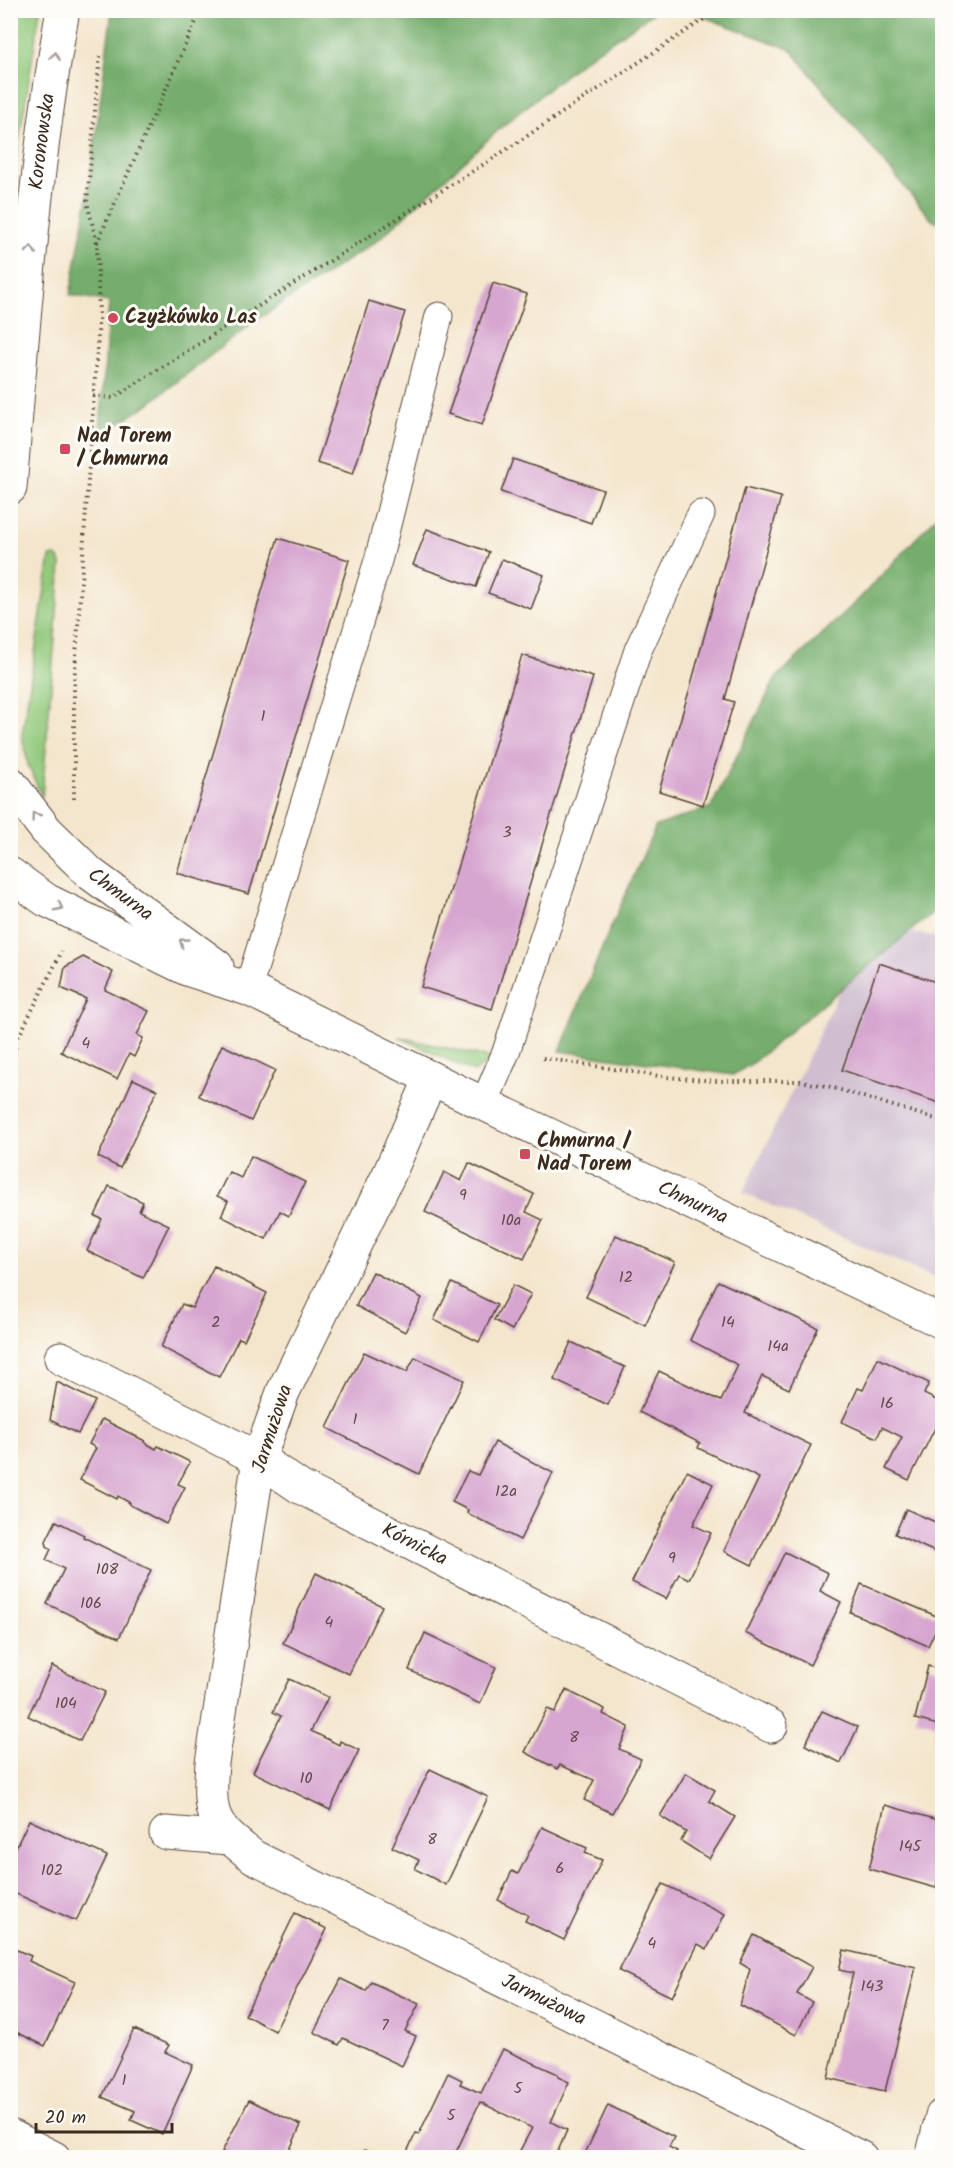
<svg xmlns="http://www.w3.org/2000/svg" width="953" height="2168" font-family="Kalam,sans-serif">
<style>
.industrial{fill:#cfbdd0}
.green{fill:#92c97c;stroke:#667a4d;stroke-width:1.5}
.forest{fill:#75ad6c;stroke:#586c45;stroke-width:1.5}
.building{fill:#d7a6d0}
.lines{fill:none;stroke-linecap:round;stroke-linejoin:round}
.lane-casing{stroke:#574638;stroke-width:29}
.street-casing{stroke:#574638;stroke-width:35}
.secondary-casing{stroke:#574638;stroke-width:35}
.path{stroke:#574638;stroke-width:4;stroke-dasharray:1.5 4.5;stroke-linecap:butt}
.lane{stroke:#fff;stroke-width:27}
.street{stroke:#fff;stroke-width:33}
.secondary{stroke:#fff;stroke-width:33}
.oneway{stroke:#a79f9a}
.poi-dot{fill:#d1495b;stroke:#fdfcf7;stroke-width:2}
.labels{text-anchor:middle;dominant-baseline:central;stroke-width:6;stroke-linejoin:round;paint-order:stroke}
.number-label{font-size:16px;fill:#62494a}
.street-label{font-size:20px;fill:#3b2a1e;stroke:#fdfcf7}
.poi-label{font-size:20px;font-weight:bold;fill:#3b2a1e;stroke:#fdfcf7;text-anchor:start}
</style>
<rect width="100%" height="100%" fill="#fdfcf7"/>
<filter id="ink" filterUnits="userSpaceOnUse"><feTurbulence type="fractalNoise" baseFrequency=".0167" numOctaves="2"/><feDisplacementMap in="SourceGraphic" scale="12" xChannelSelector="R" yChannelSelector="G"/><feConvolveMatrix kernelMatrix="1 2 1 2 8 2 1 2 1" color-interpolation-filters="sRGB"/></filter>
<filter id="wash" filterUnits="userSpaceOnUse"><feTurbulence type="fractalNoise" baseFrequency=".008" numOctaves="4" result="noise"/><feDisplacementMap in="SourceGraphic" scale="24" xChannelSelector="R" yChannelSelector="G"/><feGaussianBlur stdDeviation="1.35" result="paint"/><feColorMatrix in="noise" values="0 0 0 0 0 0 0 0 0 0 0 0 0 0 0 0 0 1.4 0 .05"/><feComposite in="paint" operator="in"/></filter>
<g filter="url(#wash)">
<rect width="100%" height="100%" fill="#f4e6cd"/>
<!-- industrial -->
<path class="industrial" d="M871 925 942 938V1281L743 1193Z"/>
<!-- green -->
<g class="green">
<path d="M11 10 40 11 11 191 10 11Z"/>
<path d="M56 556 59 558 61 564 42 797 28 765 22 735 50 557Z"/>
<path d="M399 1037 492 1058V1060L474 1072Z"/>
</g>
<!-- forest -->
<g class="forest">
<path d="M112 10H656V11L584 60 504 125 377 241 255 321 146 406 116 425 100 430 109 302 70 295 87 202Z"/>
<path d="M688 11H942V224L932 220 790 49Z"/>
<path d="M942 511V905L751 1064 733 1075 560 1051 607 936 656 826 711 807 776 678 858 600Z"/>
</g>
<g id="blocks">
<!-- building -->
<g class="building">
<path d="M493 283 527 294 482 425 448 414Z"/>
<path d="M369 301 405 312 353 474 317 463Z"/>
<path d="M513 459 603 490 591 523 501 492Z"/>
<path d="M745 488 781 497 725 699 734 702 703 805 659 791 690 688Z"/>
<path d="M427 529 489 552 476 587 413 565Z"/>
<path d="M278 538 349 560 249 894 177 873Z"/>
<path d="M502 559 544 575 531 609 488 593Z"/>
<path d="M522 655 593 677 492 1009 421 987Z"/>
<path d="M83 957 113 972 105 990 149 1011 137 1035 143 1038 134 1057 129 1054 117 1079 61 1052 86 999 61 988 65 967Z"/>
<path d="M879 963 942 984V1104L842 1070Z"/>
<path d="M222 1045 275 1070 251 1121 199 1096Z"/>
<path d="M133 1079 157 1090 120 1168 98 1157Z"/>
<path d="M251 1156 305 1182 289 1216 280 1211 266 1239 221 1216 228 1201 217 1196 229 1172 241 1178Z"/>
<path d="M469 1163 534 1194 526 1212 543 1220 524 1259 425 1212 444 1172 461 1181Z"/>
<path d="M109 1186 143 1202 139 1211 169 1225 143 1278 87 1251 102 1219 95 1216Z"/>
<path d="M616 1235 675 1262 645 1325 586 1297Z"/>
<path d="M214 1266 267 1293 244 1340 239 1338 219 1377 161 1347 182 1304 192 1308Z"/>
<path d="M373 1272 422 1298 405 1332 356 1306Z"/>
<path d="M718 1281 818 1328 789 1389 762 1376 745 1413 811 1445 752 1565 724 1551 759 1478 698 1448 700 1443 639 1412 659 1371 721 1401 738 1365 690 1340Z"/>
<path d="M452 1283 497 1305 479 1342 434 1320Z"/>
<path d="M513 1285 531 1294 512 1330 494 1320Z"/>
<path d="M571 1342 625 1367 608 1405 554 1380Z"/>
<path d="M364 1352 407 1372 415 1357 464 1380 419 1474 327 1428Z"/>
<path d="M878 1358 929 1383 924 1394 942 1403V1414L909 1480 886 1469 902 1437 882 1427 877 1438 842 1422 858 1388 863 1390Z"/>
<path d="M57 1382 95 1401 78 1434 50 1420Z"/>
<path d="M102 1419 145 1441 144 1442 156 1449 158 1446 190 1462 178 1484 185 1487 166 1524 130 1505V1503L118 1496 117 1499 80 1480 96 1448 89 1444Z"/>
<path d="M495 1442 553 1473 520 1540 467 1513 468 1510 452 1502 468 1471 478 1475Z"/>
<path d="M687 1471 713 1484 693 1525 711 1533 689 1579 679 1574 666 1599 632 1582Z"/>
<path d="M906 1509 942 1525V1555L895 1534Z"/>
<path d="M56 1521 84 1535 83 1537 151 1570 119 1638 47 1604 64 1569 46 1560 51 1549 47 1546 46 1541Z"/>
<path d="M785 1552 828 1573 820 1591 841 1602 810 1665 745 1633Z"/>
<path d="M316 1573 382 1606 349 1674 283 1643Z"/>
<path d="M861 1584 941 1618 928 1646 850 1612Z"/>
<path d="M425 1633 496 1667 480 1704 409 1670Z"/>
<path d="M52 1666 105 1692 80 1741 28 1716Z"/>
<path d="M928 1666 942 1670V1726L915 1719Z"/>
<path d="M289 1679 328 1697 311 1731 339 1745 340 1741 359 1750 330 1810 253 1772 281 1716 273 1712Z"/>
<path d="M566 1690 605 1709 603 1714 629 1727 619 1749 641 1759 612 1813 584 1800 594 1780 560 1765 557 1769 525 1752 547 1709 555 1712Z"/>
<path d="M822 1711 858 1727 841 1763 805 1745Z"/>
<path d="M430 1769 488 1797 446 1885 415 1869 419 1860 392 1847Z"/>
<path d="M686 1773 715 1790 709 1801 735 1817 709 1859 681 1841 686 1832 660 1816Z"/>
<path d="M885 1805 942 1821V1859L936 1888 869 1869Z"/>
<path d="M29 1820 107 1856 76 1921 10 1891V1860Z"/>
<path d="M542 1827 587 1848 585 1853 602 1860 564 1940 525 1921 528 1915 498 1900 512 1871 518 1874Z"/>
<path d="M663 1884 725 1914 707 1949 698 1944 672 1997 619 1971Z"/>
<path d="M295 1913 327 1929 275 2031 245 2015Z"/>
<path d="M754 1935 812 1967 797 1994 812 2002 796 2035 740 2005 750 1969 740 1963Z"/>
<path d="M10 1947 31 1956 29 1961 75 1982 45 2046 10 2029Z"/>
<path d="M844 1950 916 1967 885 2091 828 2078 853 1973 839 1970Z"/>
<path d="M341 1979 366 1991 371 1982 419 2004 405 2031 416 2036 402 2066 343 2038 339 2045 314 2032Z"/>
<path d="M134 2029 169 2045 165 2052 193 2065 162 2134 131 2120 135 2111 102 2097Z"/>
<path d="M503 2049 558 2074V2077L569 2082 551 2122 567 2130 555 2158H516L532 2128 480 2102 456 2152 453 2151 450 2158H404L416 2133 419 2134 448 2073 462 2080 460 2084 481 2093Z"/>
<path d="M249 2100 301 2125 286 2158H234L222 2152Z"/>
<path d="M608 2105 674 2137 669 2147 677 2151 673 2158H583Z"/>
<path d="M364 2150 381 2158H361Z"/>
</g>
</g>
</g>
<g filter="url(#ink)">
<use href="#blocks" fill-opacity="0" stroke="#574638" stroke-width="1.5"/>
<g class="lines">
<!-- lane casing -->
<g class="lane-casing">
<g id="lane">
<path d="M248 989 379 557 439 316"/>
<path d="M484 1104 506 1052 638 650 701 514"/>
</g>
</g>
<!-- street casing -->
<g class="street-casing">
<g id="street">
<path id="s1" d="M10 783 46 830 91 874 217 966"/>
<path id="s2" d="M10 874 46 900 187 969 248 989 484 1104 942 1322"/>
<path id="s3" d="M431 1078 390 1172 283 1392 259 1459 212 1763C208 1816 211 1825 254 1857L861 2158"/>
<path id="s4" d="M61 1358 259 1459 300 1487 771 1726"/>
<path d="M166 1833 229 1838"/>
<path d="M10 2136 54 2158"/>
<path d="M932 2158 942 2116"/>
</g>
</g>
<!-- secondary casing -->
<g class="secondary-casing">
<g id="secondary">
<path id="s5" d="M10 488C23 328 34 168 63 10"/>
</g>
</g>
<!-- path -->
<g class="path">
<path d="M97 243 201 10"/>
<path d="M93 396 113 398 492 159 718 10"/>
<path d="M74 799V685L99 319 97 243 87 202 100 53"/>
<path d="M543 1058 666 1077 717 1081H800L831 1087 942 1121"/>
<path d="M10 1090 16 1042 62 951"/>
<path d="M10 1110 15 1284 10 1320"/>
</g>
<!-- lane -->
<use href="#lane" class="lane"/>
<!-- street -->
<use href="#street" class="street"/>
<!-- secondary -->
<use href="#secondary" class="secondary"/>
</g>
<!-- one-way arrows -->
<defs><path id="oneway-chevron" d="M-2-3.5L2.5 0L-2 3.5" fill="none" stroke-width="1.6" stroke-linecap="round" stroke-linejoin="round" transform="scale(1.5)"/></defs>
<g class="oneway">
<use href="#oneway-chevron" transform="translate(55 56) rotate(-80)"/>
<use href="#oneway-chevron" transform="translate(31 250) rotate(-84)"/>
<use href="#oneway-chevron" transform="translate(35 816) rotate(-127)"/>
<use href="#oneway-chevron" transform="translate(59 907) rotate(28)"/>
<use href="#oneway-chevron" transform="translate(183 942) rotate(-144)"/>
</g>
</g>
<!-- markers -->
<g class="poi-dot">
<circle cx="113" cy="318" r="6"/>
<rect x="59" y="443" width="12" height="12" rx="3"/>
<rect x="519" y="1148" width="12" height="12" rx="3"/>
</g>
<g class="labels">
<!-- number labels -->
<g class="number-label">
<text x="263" y="716">1</text>
<text x="507" y="832">3</text>
<text x="86" y="1043">4</text>
<text x="463" y="1195">9</text>
<text x="511" y="1220">10a</text>
<text x="626" y="1277">12</text>
<text x="216" y="1322">2</text>
<text x="728" y="1322">14</text>
<text x="778" y="1346">14a</text>
<text x="887" y="1403">16</text>
<text x="355" y="1419">1</text>
<text x="506" y="1491">12a</text>
<text x="672" y="1558">9</text>
<text x="107" y="1569">108</text>
<text x="91" y="1603">106</text>
<text x="329" y="1622">4</text>
<text x="66" y="1703">104</text>
<text x="574" y="1737">8</text>
<text x="306" y="1778">10</text>
<text x="432" y="1839">8</text>
<text x="910" y="1846">145</text>
<text x="560" y="1868">6</text>
<text x="52" y="1870">102</text>
<text x="652" y="1943">4</text>
<text x="872" y="1986">143</text>
<text x="385" y="2025">7</text>
<text x="124" y="2080">1</text>
<text x="518" y="2088">5</text>
<text x="451" y="2115">5</text>
</g>
<!-- street labels -->
<g class="street-label">
<text stroke="none"><textPath href="#s5" startOffset="348">Koronowska</textPath></text>
<text stroke="none"><textPath href="#s1" startOffset="158">Chmurna</textPath></text>
<text stroke="none"><textPath href="#s2" startOffset="759">Chmurna</textPath></text>
<text transform="translate(273 1429) rotate(-72)">Jarmużowa</text>
<text stroke="none"><textPath href="#s4" startOffset="400">Kórnicka</textPath></text>
<text stroke="none"><textPath href="#s3" startOffset="1160">Jarmużowa</textPath></text>
</g>
<!-- poi labels -->
<g class="poi-label">
<text x="125" y="318">Czyżkówko Las</text>
<text x="77" y="437">Nad Torem<tspan x="77" dy="23">/ Chmurna</tspan></text>
<text x="537" y="1142">Chmurna /<tspan x="537" dy="23">Nad Torem</tspan></text>
</g>
</g>
<!-- margin -->
<rect width="953" height="2168" fill="none" stroke="#fdfcf7" stroke-width="36"/>
<!-- scale -->
<path d="M36 2123v9h136v-9" fill="none" stroke="#3b2a1e" stroke-width="3"/>
<text x="45" y="2123" font-size="18" fill="#3b2a1e" stroke="#fdfcf7" stroke-width="4.5" paint-order="stroke">20 m</text>
</svg>
